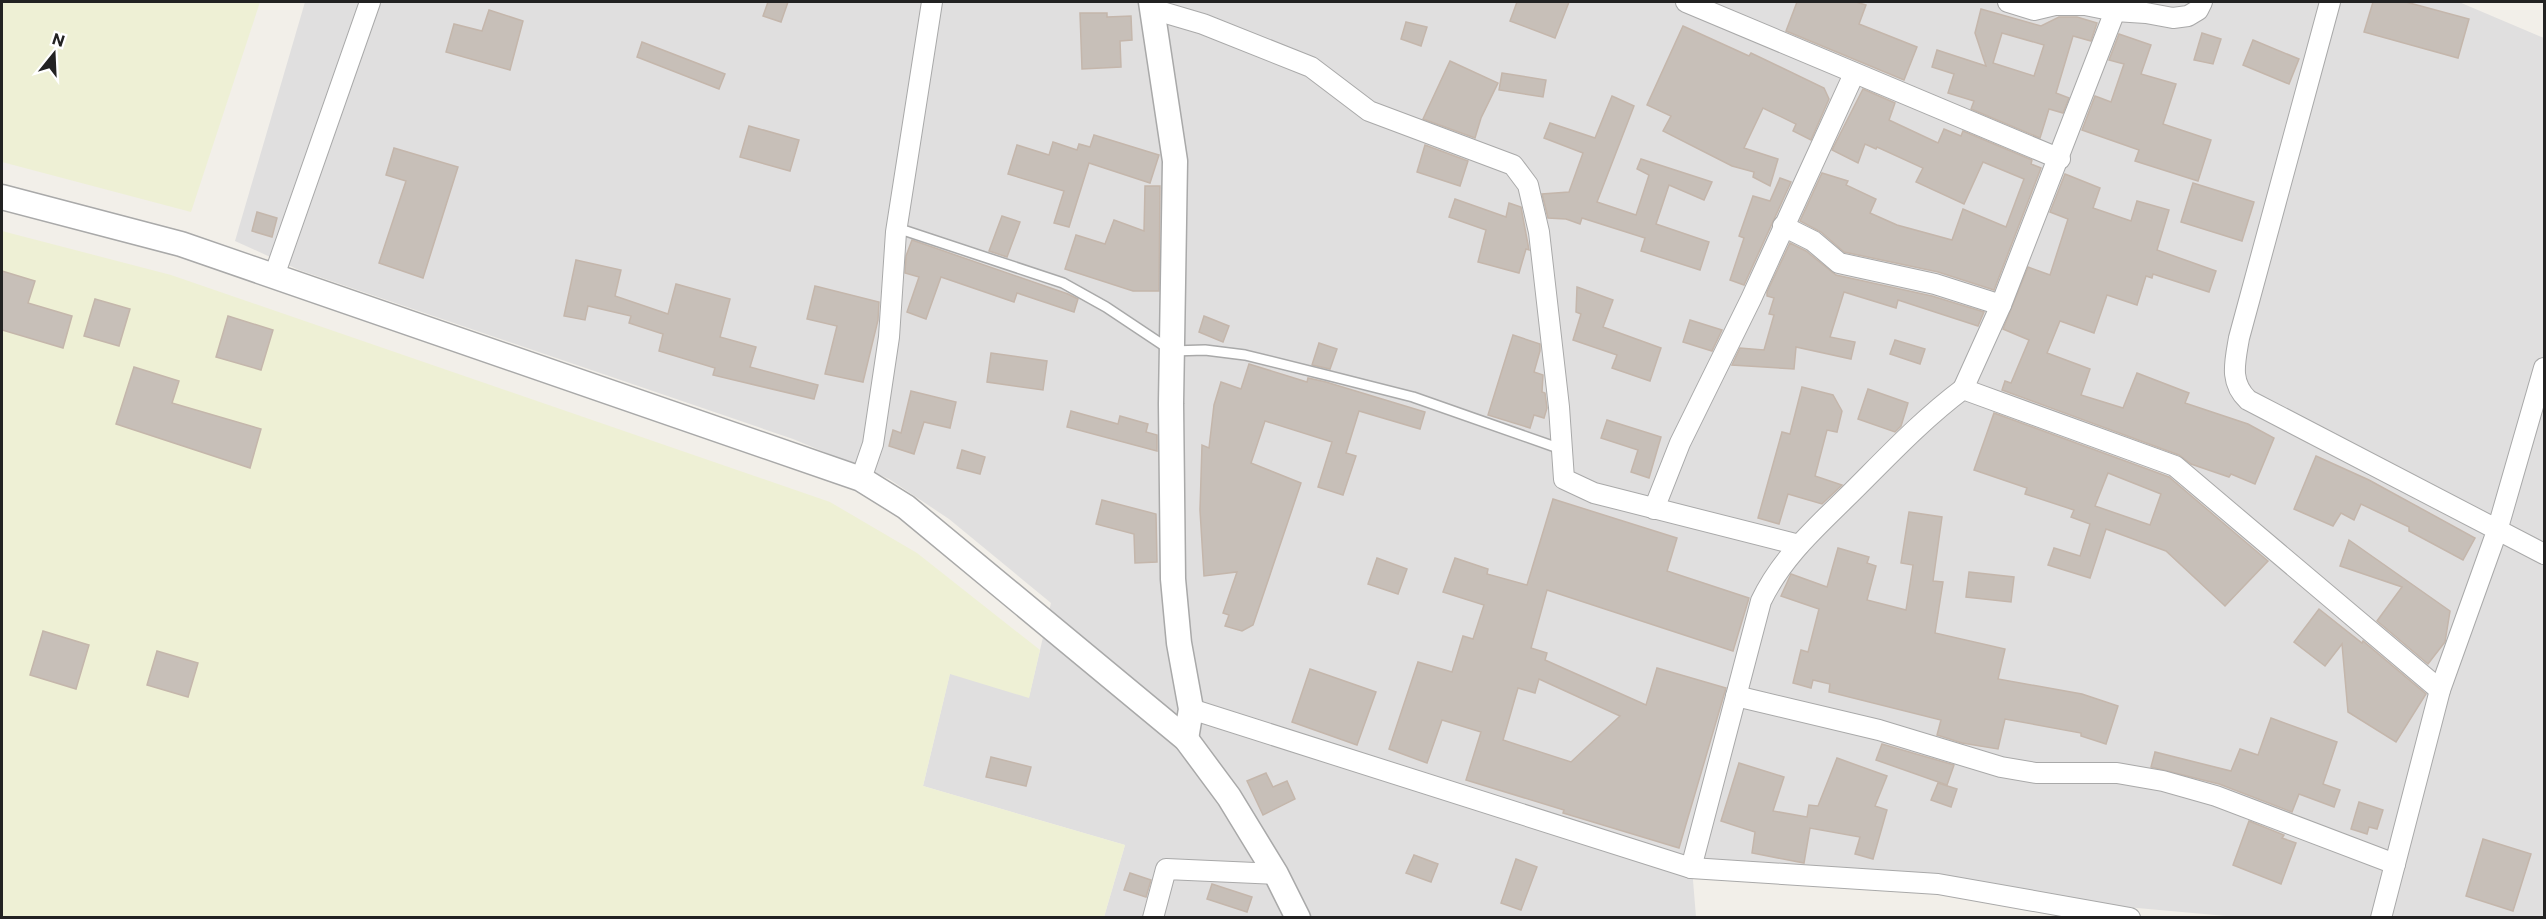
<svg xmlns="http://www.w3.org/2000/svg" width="2546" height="919" font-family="Commissioner,sans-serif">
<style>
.residential{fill:#e0dfdf}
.farmland{fill:#eef0d5}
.building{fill:#c7bfb8;stroke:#c4b6ab;stroke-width:1.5;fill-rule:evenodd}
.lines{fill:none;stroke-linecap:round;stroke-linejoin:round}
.service-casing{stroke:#a9a9a9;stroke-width:12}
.minor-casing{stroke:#a9a9a9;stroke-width:22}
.tertiary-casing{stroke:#a9a9a9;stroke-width:27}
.service{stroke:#fff;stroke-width:9}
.minor{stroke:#fff;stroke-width:20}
.tertiary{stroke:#fff;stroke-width:24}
</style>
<rect width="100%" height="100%" fill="#f2efe9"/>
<!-- residential -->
<path class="residential" d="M305 2H2459L2544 38V917H2237L1692 868 1696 917H1104L1125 845 923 786 950 673 1029 697 1051 603 949 519 889 479 793 439 299 270 235 241Z"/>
<!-- farmland -->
<g class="farmland">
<path d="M2 2H260L191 212 2 162Z"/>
<path d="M2 231 171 275 830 502 917 553 1040 650 1029 698 950 674 923 786 1125 845 1104 917H2Z"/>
</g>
<!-- building -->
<g class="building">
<path d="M768 2H788L781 22 763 16Z"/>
<path d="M1517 2H1569L1555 38 1510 21Z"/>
<path d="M1797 2H1856L1866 5 1859 24 1917 47 1904 80 1786 31Z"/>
<path d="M2373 2H2406L2469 19 2458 58 2364 32Z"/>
<path d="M1981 9 2041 26 2059 17H2077L2097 23 2091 41 2073 36 2056 93 2069 98 2063 113 2049 109 2040 138 1971 109 1974 101 1948 93 1954 74 1932 67 1937 50 1986 66 1975 33ZM2002 33 2044 45 2034 76 1993 63Z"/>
<path d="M489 10 523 21 510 70 446 52 454 24 482 31Z"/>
<path d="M1080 13H1107V17L1131 16 1132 40 1120 41 1121 67 1082 69Z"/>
<path d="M1406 22 1427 27 1421 46 1401 39Z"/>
<path d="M1683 26 1749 56 1751 53 1824 88 1829 99 1811 140 1793 131 1796 124 1763 108 1744 148 1778 159 1770 186 1753 177 1754 172 1732 166 1663 131 1671 116 1647 105Z"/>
<path d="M2202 33 2221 39 2213 64 2194 60Z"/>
<path d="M2119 34 2151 45 2141 74 2176 84 2163 124 2211 140 2198 181 2135 161 2139 150 2082 130 2095 96 2111 102 2124 64 2109 60Z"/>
<path d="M2253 40 2299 59 2289 84 2243 65Z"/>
<path d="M642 42 725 74 719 89 637 57Z"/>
<path d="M1450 61 1498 83 1481 118 1475 138 1423 119Z"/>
<path d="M1502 73 1546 80 1543 97 1499 90Z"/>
<path d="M1863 89 1895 103 1889 120 1938 143 1944 129 1961 136 1963 131 2032 160 2031 164 2041 168 1994 290 1938 272 1844 252 1821 232 1800 221 1822 173 1848 181 1846 185 1876 199 1870 213 1897 225 1952 240 1963 209 2006 227 2024 179 1983 162 1964 204 1916 182 1923 168 1877 147 1876 149 1865 144 1858 163 1832 150Z"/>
<path d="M1612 96 1634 106 1597 202 1636 215 1649 175 1637 169 1641 159 1712 182 1704 200 1669 185 1656 224 1709 242 1700 270 1641 251 1645 238 1582 218 1580 224 1566 219 1548 218 1542 194 1569 192 1583 153 1544 138 1550 123 1595 138Z"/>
<path d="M749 126 799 140 790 171 740 157Z"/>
<path d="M1094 135 1159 155 1150 183 1089 163 1069 227 1054 223 1064 191 1008 174 1017 145 1049 155 1053 142 1077 150 1079 144 1090 147Z"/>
<path d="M1425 145 1468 161 1460 186 1417 172Z"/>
<path d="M394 148 458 167 423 278 379 263 406 181 386 175Z"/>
<path d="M2065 174 2100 188 2093 208 2131 221 2137 201 2169 210 2157 250 2216 271 2209 292 2153 274 2152 278 2146 276 2137 305 2107 295 2094 333 2060 321 2047 353 2090 369 2081 395 2123 408 2137 373 2189 393 2185 403 2248 424 2274 438 2255 484 2231 474 2229 477 2191 464 2179 455 2002 390 2005 381 2011 383 2029 340 2003 329 2028 267 2050 275 2068 219 2050 212Z"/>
<path d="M1780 178 1791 182 1744 285 1730 280 1744 238 1739 236 1753 196 1770 201Z"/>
<path d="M2193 183 2254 202 2242 241 2181 222Z"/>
<path d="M1145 186H1160L1159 291H1133L1065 269 1076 235 1105 244 1114 220 1144 231Z"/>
<path d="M1455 199 1506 217 1509 203 1521 207 1529 250 1526 249 1519 273 1478 262 1486 230 1449 217Z"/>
<path d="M257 212 277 218 272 237 252 231Z"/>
<path d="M1002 216 1020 222 1007 257 989 251Z"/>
<path d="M912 240 1068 294 1078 299 1074 312 1017 293 1014 302 941 277 926 319 907 312 919 277 905 273 906 256Z"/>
<path d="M1790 243 1806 251 1836 275 1932 296 1984 312 1978 326 1898 300 1896 308 1844 292 1830 337 1855 342 1851 359 1796 347 1794 369 1732 365 1740 348 1764 350 1774 315 1769 314 1774 298 1767 296V292Z"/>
<path d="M576 260 621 270 615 296 668 314 676 284 730 299 720 337 756 347 750 367 818 385 814 399 713 375 715 368 659 351 663 334 629 323 631 316 588 306 585 320 564 316Z"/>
<path d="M2 271 35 281 28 303 72 316 63 348 2 330Z"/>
<path d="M815 286 879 302 878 320 863 382 825 374 837 326 807 319Z"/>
<path d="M1577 287 1613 300 1603 327 1661 348 1650 381 1612 368 1617 355 1573 340 1581 314 1576 312Z"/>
<path d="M95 299 130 309 119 346 84 336Z"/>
<path d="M228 316 273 330 261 370 216 357Z"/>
<path d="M1204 316 1229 326 1223 342 1199 332Z"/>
<path d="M1690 320 1722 330 1712 351 1683 342Z"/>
<path d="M1513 335 1540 344V351L1534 372 1543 375 1542 392 1545 393 1547 408 1544 418 1534 415 1530 428 1488 415Z"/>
<path d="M1895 340 1925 349 1920 364 1890 354Z"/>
<path d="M1319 343 1337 349 1330 369 1312 365Z"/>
<path d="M991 353 1047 361 1043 390 987 382Z"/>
<path d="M1249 364 1307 382 1308 378 1326 382 1425 412 1420 429 1359 411 1346 453 1356 456 1343 495 1318 487 1332 442 1265 421 1251 463 1301 483 1253 625 1242 631 1225 626 1229 615 1223 613 1237 572 1204 576 1200 510 1202 445 1209 448 1214 405 1221 382 1241 389Z"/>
<path d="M134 367 179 381 172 403 261 429 250 468 116 424Z"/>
<path d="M1802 387 1833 395 1842 411 1837 432 1827 430 1815 476 1842 485 1822 504 1788 494 1779 524 1758 518 1782 432 1790 434Z"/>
<path d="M1868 389 1908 403 1901 426 1895 432 1858 419Z"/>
<path d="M911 391 956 402 950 428 924 422 914 454 889 446 893 430 901 433Z"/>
<path d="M1071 411 1118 424 1120 416 1148 424 1146 432 1157 435V451L1067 427Z"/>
<path d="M1994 413 2169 477 2268 561 2225 606 2166 551 2106 529 2090 578 2048 565 2054 548 2080 556 2090 524 2071 517 2074 510 2025 494 2027 488 1974 470ZM2108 473 2161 494 2150 525 2095 506Z"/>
<path d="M1607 420 1661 437 1649 478 1631 472 1638 450 1601 438Z"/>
<path d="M962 450 985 457 980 474 957 468Z"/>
<path d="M2316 456 2369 480 2475 538 2463 560 2409 531V527L2361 504 2354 520 2341 513 2333 526 2294 509Z"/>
<path d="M1553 499 1677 538 1667 571 1749 598 1733 651 1547 590 1531 648 1547 653 1545 660 1646 705 1657 668 1726 688 1679 848 1563 813 1564 810 1466 780 1481 732 1442 720 1427 763 1389 749 1418 662 1452 672 1463 636 1473 639 1484 605 1443 592 1455 558 1488 569 1487 574 1527 585ZM1539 679 1620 716 1571 762 1503 740 1518 688 1535 693Z"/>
<path d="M1102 500 1156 514 1157 562 1135 563 1134 534 1096 524Z"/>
<path d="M1909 512 1942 517 1933 581 1943 582 1935 633 2005 649 1998 679 2082 694 2118 706 2106 744 2081 736V733L2005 719 1998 749 1962 743 1937 735 1941 720 1829 692 1830 684 1813 680 1811 688 1793 683 1801 650 1808 652 1819 609 1781 596 1790 576 1791 574 1827 587 1838 548 1869 557 1867 563 1876 566 1867 600 1906 610 1913 565 1901 563Z"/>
<path d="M2349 540 2450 611 2445 642 2428 664 2377 621 2402 587 2340 566Z"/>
<path d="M1377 558 1407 569 1398 594 1368 584Z"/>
<path d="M1969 572 2014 577 2011 602 1966 597Z"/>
<path d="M2319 609 2362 643 2363 641 2426 694 2396 742 2348 712 2342 644 2325 666 2294 642Z"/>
<path d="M43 631 89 645 76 689 30 675Z"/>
<path d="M157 651 198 663 188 697 147 685Z"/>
<path d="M1310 669 1376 692 1357 745 1292 722Z"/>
<path d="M2271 718 2337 742 2323 784 2340 790 2334 807 2299 794 2292 812 2219 784 2151 767 2155 752 2231 771 2240 749 2258 755Z"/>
<path d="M1882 744 1954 765 1947 785 1876 760Z"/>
<path d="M991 757 1031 767 1026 786 986 777Z"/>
<path d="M1837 758 1887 776 1875 806 1887 810 1873 859 1855 854 1860 837 1810 828 1804 863 1752 853 1755 832 1721 821 1739 763 1784 777 1773 811 1807 817 1809 805 1818 806Z"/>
<path d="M1266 773 1273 787 1287 781 1295 799 1263 815 1247 781Z"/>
<path d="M1938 783 1957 789 1951 807 1931 800Z"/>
<path d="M2359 802 2383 810 2377 829 2369 827 2367 834 2351 829Z"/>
<path d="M2249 821 2284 835 2282 838 2296 843 2281 884 2233 865Z"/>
<path d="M2483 839 2531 854 2513 911 2466 896Z"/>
<path d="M1414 855 1438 864 1431 882 1406 873Z"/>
<path d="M1516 859 1537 867 1521 910 1501 903Z"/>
<path d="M1130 873 1151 880 1146 897 1124 890Z"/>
<path d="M1212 884 1252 897 1247 912 1207 899Z"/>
</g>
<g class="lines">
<!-- service casing -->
<g class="service-casing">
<path id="service" d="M897 228 1063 283 1106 307 1172 351 1205 350 1245 355 1330 376 1413 397 1561 449"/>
</g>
<!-- minor casing -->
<g class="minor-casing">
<g id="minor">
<path d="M1686 2 2060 159"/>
<path d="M2008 2 2034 10 2055 5H2085L2115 11 2146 13 2173 18 2188 16 2198 10 2202 2"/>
<path d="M2330 2 2239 338C2235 362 2229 382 2248 400L2544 554"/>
<path d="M1152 9 1203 24 1311 67 1369 111 1513 165 1528 185 1539 232 1559 407 1564 479 1594 493 1799 545"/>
<path d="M1783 226 1813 241 1839 263 1935 284 2001 305"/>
<path d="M274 276 370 2"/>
<path d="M1963 389 2001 305 2115 11"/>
<path d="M861 479 873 444 889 337 896 232 932 2"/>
<path d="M1654 509 1680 443 1751 299 1854 74"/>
<path d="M1736 696 1879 730 2001 767 2036 773H2117L2163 781 2216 796 2395 864"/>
<path d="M1191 709 1691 868 1938 884 2130 918"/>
<path d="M1691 868 1761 601C1783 555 1820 524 1855 489 1890 454 1923 419 1963 389L2175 466 2440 690"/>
<path d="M1153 918 1166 869 1276 874"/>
<path d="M2381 918 2440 690 2497 531 2544 368"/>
</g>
</g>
<!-- tertiary casing -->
<g class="tertiary-casing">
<g id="tertiary">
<path d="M1151 2 1175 161 1171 404 1173 579 1179 643 1191 709 1186 739"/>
<path d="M2 197 181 244 861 479 906 507 1186 739 1229 797 1276 874 1298 918"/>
</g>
</g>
<!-- service -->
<use href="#service" class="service"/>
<!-- minor -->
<use href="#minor" class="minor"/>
<!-- tertiary -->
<use href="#tertiary" class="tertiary"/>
</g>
<!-- border -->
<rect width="2546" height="919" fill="none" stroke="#222222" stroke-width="6"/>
<!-- north arrow -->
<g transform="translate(54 54) rotate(18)" stroke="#ffffff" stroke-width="4.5" paint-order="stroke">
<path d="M0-4.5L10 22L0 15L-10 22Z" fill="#222222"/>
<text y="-9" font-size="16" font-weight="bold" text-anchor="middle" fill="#222222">N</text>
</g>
</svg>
